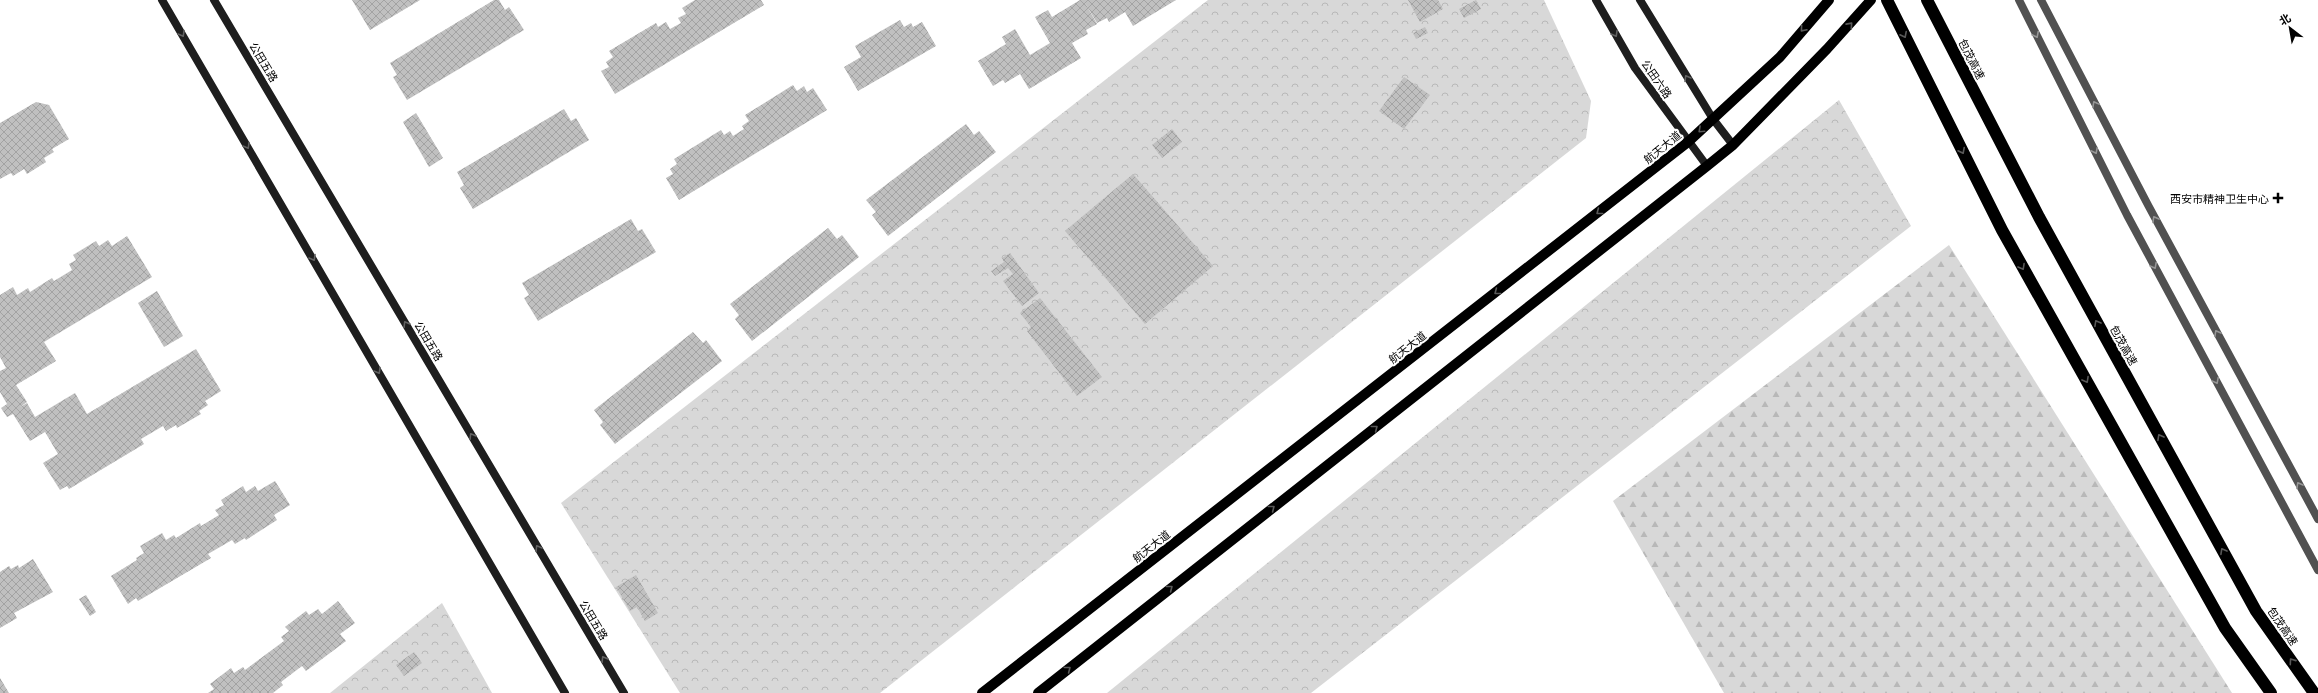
<svg xmlns="http://www.w3.org/2000/svg" width="2318" height="693" font-family="Lato,'Noto Sans SC',sans-serif">
<style>
.forest{fill:url(#forest-firs)}
.park{fill:url(#park-crowns)}
.building{fill:url(#building-cross-hatch)}
.lines{fill:none;stroke-linecap:round;stroke-linejoin:round}
.street{stroke:#515151;stroke-width:8}
.secondary{stroke:#1e1e1e;stroke-width:8}
.primary{stroke:#000;stroke-width:10}
.highway{stroke:#000;stroke-width:12}
.oneway{stroke:#595959}
.oneway2{stroke:#626262}
.oneway3{stroke:#979797}
.poi-dot{fill:#000;stroke:#fff;stroke-width:1.5}
.labels{text-anchor:middle;dominant-baseline:central;stroke-width:4;stroke-linejoin:round;paint-order:stroke}
.street-label{font-size:11px;fill:#000;stroke:#fff}
.poi-label{font-size:11px;fill:#000;stroke:#fff;text-anchor:end}
</style>
<defs>
<pattern id="forest-firs" width="22" height="20" patternUnits="userSpaceOnUse"><rect width="22" height="20" fill="#d8d8d8"/><path d="M5 1l3.5 6h-7zM16 11l3.5 6h-7z" fill="#b8b8b8"/></pattern>
<pattern id="park-crowns" width="20" height="18" patternUnits="userSpaceOnUse"><rect width="20" height="18" fill="#d8d8d8"/><path d="M2 6a3 3 0 1 1 6 0M12 15a3 3 0 1 1 6 0" fill="none" stroke="#b8b8b8"/></pattern>
<pattern id="building-cross-hatch" width="8" height="8" patternUnits="userSpaceOnUse"><rect width="8" height="8" fill="#c0c0c0"/><path d="M0 0l8 8M0 8l8-8" fill="none" stroke="#a3a3a3"/></pattern>
</defs>
<rect width="100%" height="100%" fill="#fff"/>
<!-- forest -->
<path class="forest" d="M1949 245 2232 693H1724L1613 501Z"/>
<!-- park -->
<g class="park">
<path d="M1208 0H1544L1591 101 1586 138 880 693H680L561 503Z"/>
<path d="M1839 100 1911 226 1311 693H1107Z"/>
<path d="M442 603 492 693H330Z"/>
</g>
<!-- building -->
<g class="building">
<path d="M352 0H420L370 30Z"/>
<path d="M494 0H499L505 10 509 7 524 30 407 100 393 77 397 75 390 63Z"/>
<path d="M695 0H761L764 5 615 94 601 71 609 67 606 62 613 57 609 51 656 23 658 27 666 22 670 29 681 23 678 18 686 14 682 8Z"/>
<path d="M1080 0H1176L1133 26 1125 12 1109 22 1107 18 1097 23 1084 1 1097 24 1086 30 1088 34 1072 43 1081 58 1029 89 1020 74 1005 83 1003 80 993 86 978 61 1006 44 1002 37 1015 29 1030 55 1050 43 1035 17 1048 10 1052 17Z"/>
<path d="M1408 0H1438L1443 9 1420 22Z"/>
<path d="M1476 0 1481 9 1464 18 1459 9Z"/>
<path d="M900 20 904 27 911 23 913 27 922 22 936 46 858 91 844 67 861 57 855 46Z"/>
<path d="M1425 27 1428 33 1416 39 1413 33Z"/>
<path d="M1404 77 1430 95 1404 129 1379 111Z"/>
<path d="M793 85 797 91 804 86 807 92 813 88 827 110 679 200 666 178 673 174 670 169 677 164 674 159 721 130 724 135 730 131 733 136 744 129 742 126 749 121 745 115Z"/>
<path d="M36 102 49 105 69 139 52 149 54 152 44 158 46 162 27 174 24 169 13 176 11 173 0 179V123Z"/>
<path d="M564 109 571 121 576 118 589 140 473 209 460 188 464 185 457 172Z"/>
<path d="M416 113 443 158 429 167 403 122Z"/>
<path d="M966 124 974 135 979 131 996 152 888 236 872 215 876 212 866 200Z"/>
<path d="M1172 129 1182 142 1162 158 1152 145Z"/>
<path d="M1133 174 1213 266 1145 324 1065 231Z"/>
<path d="M631 219 638 231 642 229 656 252 538 321 524 298 529 295 522 283Z"/>
<path d="M828 228 837 239 842 235 859 257 752 341 735 319 739 315 730 304Z"/>
<path d="M127 236 152 277 44 342 56 361 16 385 27 402 20 407 27 403 35 417 75 393 87 414 196 349 221 391 205 401 208 405 199 411 201 414 177 428 176 425 166 431 163 426 141 439 144 444 69 489 67 486 60 490 43 463 58 454 45 432 30 441 13 414 7 417 1 408 7 404 0 392V371L6 368 0 357V295L13 287 17 295 28 288 30 292 52 278 54 281 72 270 69 264 76 260 73 255 96 241 99 246 108 240 112 246Z"/>
<path d="M1010 253 1039 293 1022 306 1003 281 1013 274 1008 268 995 276 991 271 1004 262 1002 258Z"/>
<path d="M157 291 183 336 164 347 138 303Z"/>
<path d="M1040 298 1102 377 1077 396 1027 331 1031 327 1020 313Z"/>
<path d="M693 332 703 343 706 340 722 361 615 444 600 425 603 422 594 410Z"/>
<path d="M275 481 290 505 274 515 277 520 246 540 245 538 235 544 232 540 208 554 211 558 138 601 136 598 128 604 111 576 137 560 136 558 144 553 140 546 162 533 166 540 174 535 176 538 200 523 201 526 219 515 215 510 224 505 221 500 243 486 246 492 255 486 258 491Z"/>
<path d="M33 559 53 592 14 613 17 618 0 628V572L9 566 11 569 18 565 19 568Z"/>
<path d="M636 575 658 613 645 621 637 607 630 611 616 587Z"/>
<path d="M86 595 96 612 90 616 79 599Z"/>
<path d="M338 601 355 623 340 634 346 641 306 671 302 666 281 682 283 685 273 693H208L214 689 210 684 231 668 234 673 243 667 245 670 284 641 281 637 289 631 285 627 306 611 309 615 318 609 322 614Z"/>
<path d="M414 652 422 663 404 676 396 665Z"/>
<path d="M0 678 9 693H0Z"/>
</g>
<g class="lines">
<!-- street -->
<g class="street">
<path d="M2019 0 2127 215 2318 570"/>
<path d="M2041 0 2148 205 2318 519"/>
</g>
<!-- secondary -->
<g class="secondary">
<path d="M162 0 565 693"/>
<path d="M214 0 624 693"/>
<path d="M1596 0 1635 68 1707 166"/>
<path d="M1640 0 1713 119 1733 145"/>
</g>
<!-- primary -->
<g class="primary">
<path d="M982 693 1688 142 1780 57 1829 0"/>
<path d="M1038 693 1707 166 1733 145 1827 49 1871 0"/>
</g>
<!-- highway -->
<g class="highway">
<path d="M1887 0 2002 230 2225 628 2271 693"/>
<path d="M1927 0 2039 217 2256 611 2314 693"/>
</g>
</g>
<!-- one-way arrows -->
<defs><path id="oneway-chevron" d="M-2-3.5L2.5 0L-2 3.5" fill="none" stroke-width="1.6" stroke-linecap="round" stroke-linejoin="round"/></defs>
<g class="oneway">
<use href="#oneway-chevron" transform="translate(1850 25) rotate(-48)"/>
<use href="#oneway-chevron" transform="translate(1803 29) rotate(131)"/>
<use href="#oneway-chevron" transform="translate(1904 35) rotate(63)"/>
<use href="#oneway-chevron" transform="translate(1701 130) rotate(137)"/>
<use href="#oneway-chevron" transform="translate(1962 151) rotate(63)"/>
<use href="#oneway-chevron" transform="translate(1599 212) rotate(142)"/>
<use href="#oneway-chevron" transform="translate(2022 267) rotate(61)"/>
<use href="#oneway-chevron" transform="translate(1497 292) rotate(142)"/>
<use href="#oneway-chevron" transform="translate(2097 323) rotate(-119)"/>
<use href="#oneway-chevron" transform="translate(2086 380) rotate(61)"/>
<use href="#oneway-chevron" transform="translate(1375 428) rotate(-38)"/>
<use href="#oneway-chevron" transform="translate(2160 437) rotate(-119)"/>
<use href="#oneway-chevron" transform="translate(1272 508) rotate(-38)"/>
<use href="#oneway-chevron" transform="translate(2223 551) rotate(-119)"/>
<use href="#oneway-chevron" transform="translate(1170 588) rotate(-38)"/>
<use href="#oneway-chevron" transform="translate(2292 661) rotate(-125)"/>
<use href="#oneway-chevron" transform="translate(1068 669) rotate(-38)"/>
</g>
<g class="oneway2">
<use href="#oneway-chevron" transform="translate(182 34) rotate(60)"/>
<use href="#oneway-chevron" transform="translate(1615 34) rotate(60)"/>
<use href="#oneway-chevron" transform="translate(1687 78) rotate(-121)"/>
<use href="#oneway-chevron" transform="translate(247 146) rotate(60)"/>
<use href="#oneway-chevron" transform="translate(313 258) rotate(60)"/>
<use href="#oneway-chevron" transform="translate(406 324) rotate(-121)"/>
<use href="#oneway-chevron" transform="translate(378 371) rotate(60)"/>
<use href="#oneway-chevron" transform="translate(472 436) rotate(-121)"/>
<use href="#oneway-chevron" transform="translate(538 548) rotate(-121)"/>
<use href="#oneway-chevron" transform="translate(604 659) rotate(-121)"/>
</g>
<g class="oneway3">
<use href="#oneway-chevron" transform="translate(2036 35) rotate(63)"/>
<use href="#oneway-chevron" transform="translate(2095 104) rotate(-118)"/>
<use href="#oneway-chevron" transform="translate(2095 151) rotate(63)"/>
<use href="#oneway-chevron" transform="translate(2155 219) rotate(-119)"/>
<use href="#oneway-chevron" transform="translate(2154 266) rotate(62)"/>
<use href="#oneway-chevron" transform="translate(2217 333) rotate(-119)"/>
<use href="#oneway-chevron" transform="translate(2216 381) rotate(62)"/>
<use href="#oneway-chevron" transform="translate(2299 485) rotate(-119)"/>
</g>
<!-- markers -->
<path class="poi-dot" d="M2276 192h4v4h4v4h-4v4h-4v-4h-4v-4h4z"/>
<g class="labels">
<!-- street labels -->
<g class="street-label">
<text transform="translate(1972 59) rotate(63)">包茂高速</text>
<text transform="translate(264 62) rotate(59)">公田五路</text>
<text transform="translate(1657 79) rotate(55)">公田六路</text>
<text transform="translate(1662 147) rotate(-39)">航天大道</text>
<text transform="translate(429 341) rotate(59)">公田五路</text>
<text transform="translate(2124 345) rotate(61)">包茂高速</text>
<text transform="translate(1407 347) rotate(-38)">航天大道</text>
<text transform="translate(1151 546) rotate(-38)">航天大道</text>
<text transform="translate(594 620) rotate(59)">公田五路</text>
<text transform="translate(2283 626) rotate(55)">包茂高速</text>
</g>
<!-- poi labels -->
<g class="poi-label">
<text x="2269" y="198">西安市精神卫生中心</text>
</g>
</g>
<!-- north arrow -->
<g transform="translate(2290 28) rotate(329)" stroke="#ffffff" stroke-width="3" paint-order="stroke">
<path d="M0-3L7 15L0 10L-7 15Z" fill="#000000"/>
<text y="-6" font-size="11" font-weight="bold" text-anchor="middle" fill="#000000">北</text>
</g>
</svg>
